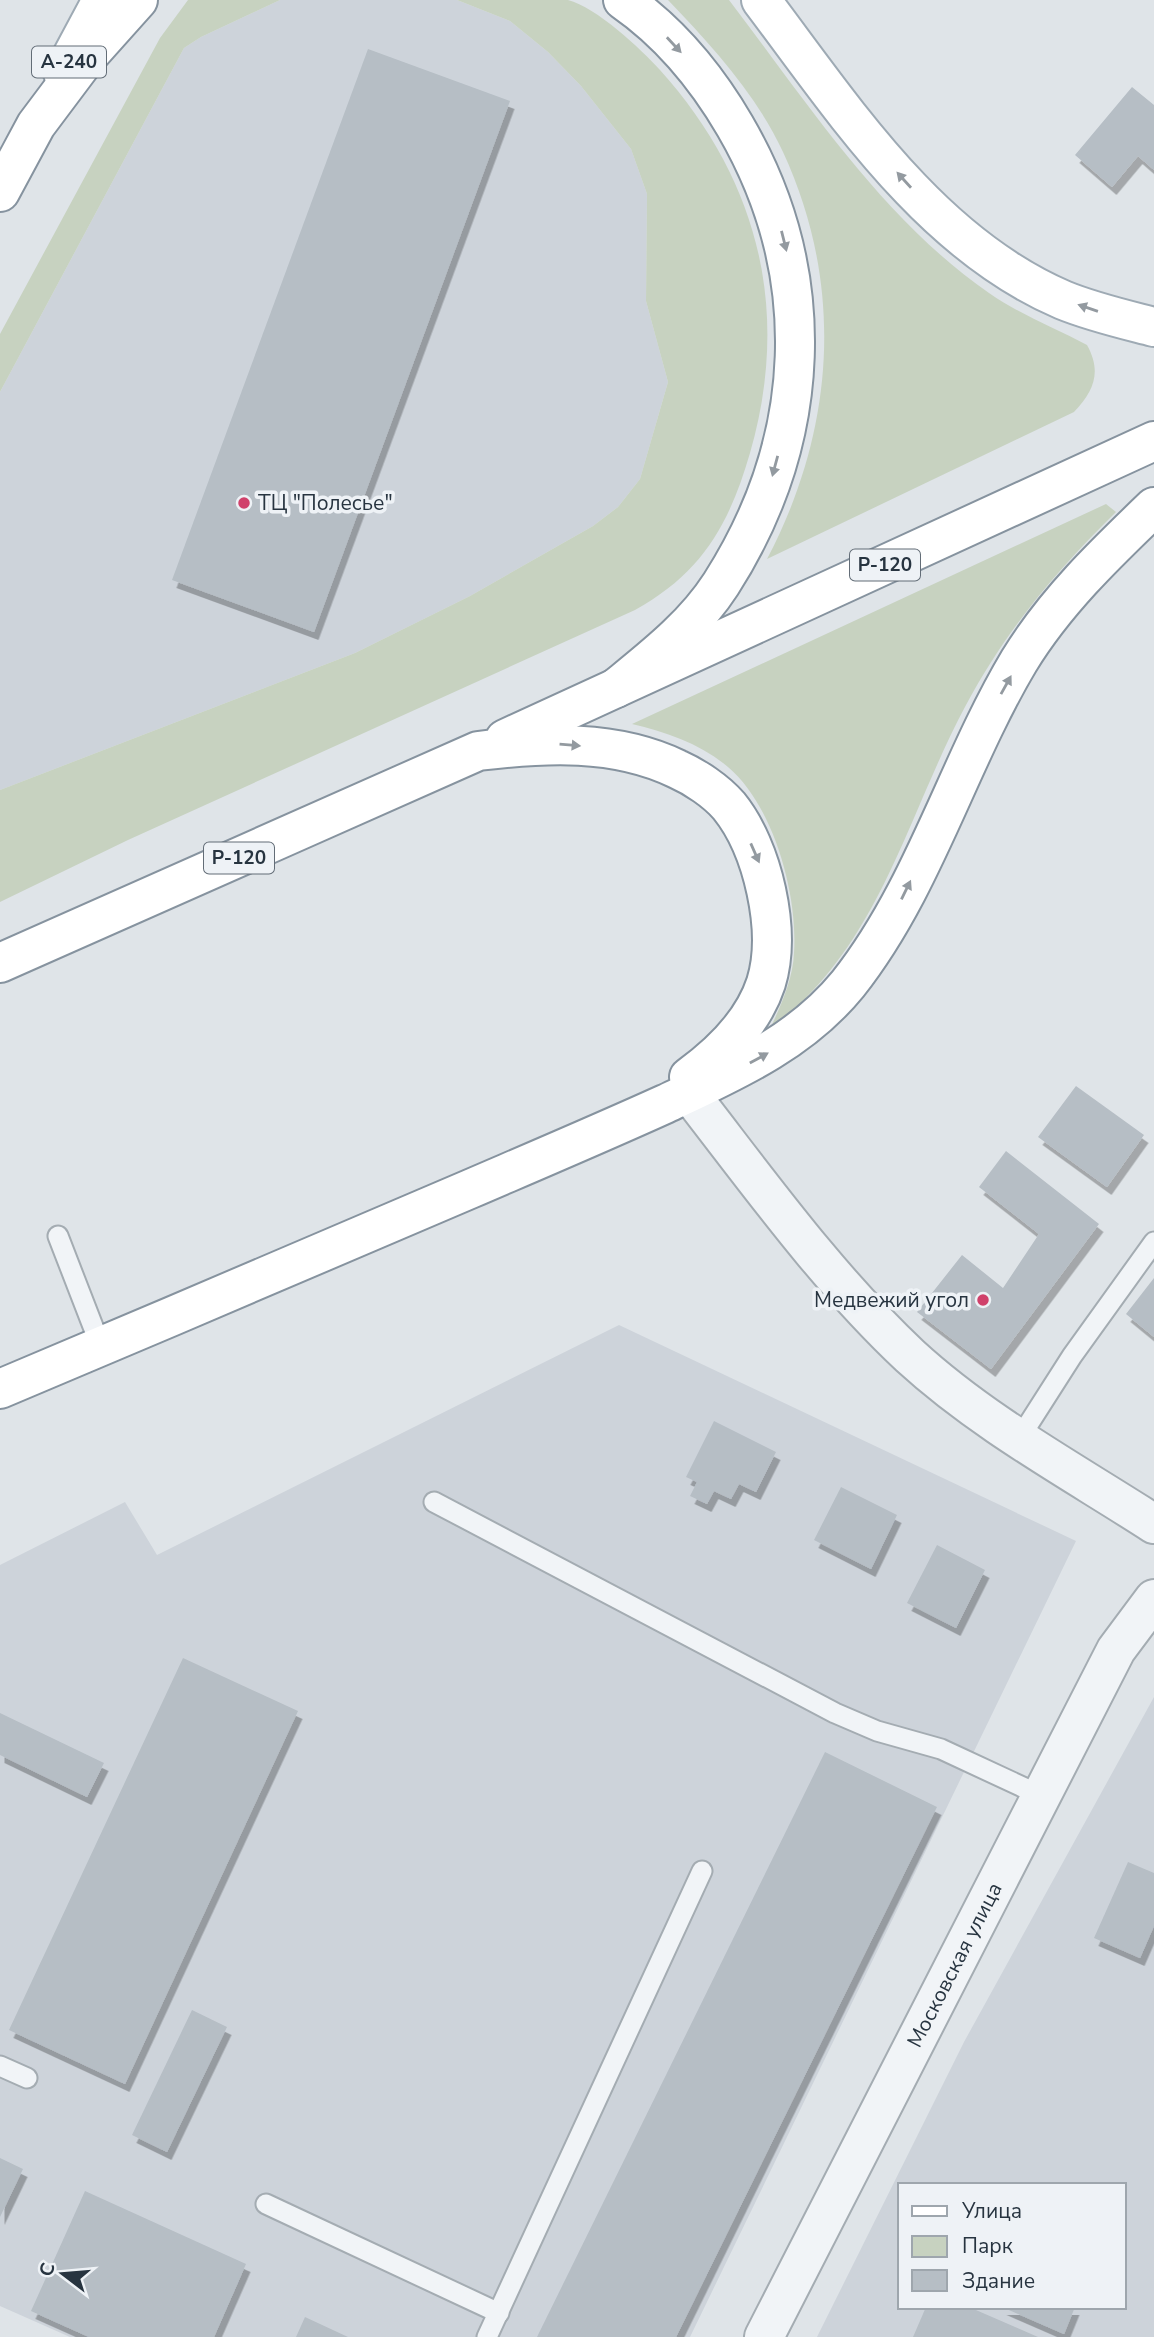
<svg xmlns="http://www.w3.org/2000/svg" width="1154" height="2337" font-family="'Nunito Sans',sans-serif">
<style>
.built{fill:#cdd3da;fill-rule:evenodd}
.green{fill:#c7d2c0}
.building{fill:#b6bec5;filter:url(#shadow)}
.lines{fill:none;stroke-linecap:round;stroke-linejoin:round}
.lane-casing{stroke:#a4acb2;stroke-width:23}
.street-casing{stroke:#a4acb2;stroke-width:42}
.primary-casing{stroke:#9eaab4;stroke-width:42}
.highway-casing{stroke:#86939f;stroke-width:42}
.lane{stroke:#f1f4f7;stroke-width:19}
.street{stroke:#f1f4f7;stroke-width:38}
.primary{stroke:#fff;stroke-width:38}
.highway{stroke:#fff;stroke-width:38}
.oneway{fill:#939aa0}
.poi-dot{fill:#d0416b;stroke:#eef2f6;stroke-width:2.5}
.labels{text-anchor:middle;dominant-baseline:central;stroke-width:7;stroke-linejoin:round;paint-order:stroke}
.shield{fill:#eef2f6;stroke:#636d77;stroke-width:2}
.shield-label{font-size:19px;font-weight:bold;fill:#273440}
.poi-label{font-size:21px;fill:#273440;stroke:#eef2f6;text-anchor:start}
.street-label{font-size:21px;fill:#273440;stroke:#eef2f6}
</style>
<defs>
<filter id="shadow"><feDropShadow dx="4.5" dy="8" stdDeviation="0" flood-color="#0004"/></filter>
</defs>
<rect width="100%" height="100%" fill="#dfe4e8"/>
<!-- built -->
<g class="built">
<path d="M280 0H457L510 21 548 52 581 86 631 149 647 194 646 301 668 382 640 479 618 507 593 526 470 596 355 653 0 790V392L184 48 201 37Z"/>
<path d="M619 1325 1076 1541 690 2337H70L0 2306V1565L125 1502 157 1555Z"/>
<path d="M1154 1697V2337H817L964 2042ZM900 2185H1124V2307H900Z"/>
</g>
<!-- green -->
<g class="green">
<path d="M188 0H280L201 37 184 48 0 392V334L160 38Z"/>
<path d="M457 0C483 0 510 0 536 0 546 0 559 0 568 0 596 7 641 49 660 70 759 180 791 311 750 453 729 525 702 573 635 610L128 840 0 902V790L355 653 470 596 593 526 618 507 640 479 668 382 646 301 647 194 631 149 581 86 548 52 510 21Z"/>
<path d="M668 0H729C807 102 882 219 989 293 1019 314 1055 328 1087 345 1102 372 1094 391 1074 412L767 559C835 430 845 286 783 152 756 94 712 46 668 0Z"/>
<path d="M1106 504 1116 512C1055 572 1007 629 966 705 905 819 880 947 770 1029 781 1005 793 979 794 953 798 895 774 806 728 767 701 744 666 732 632 724Z"/>
</g>
<!-- building -->
<g class="building">
<path d="M368 49 510 101 314 632 172 580Z"/>
<path d="M1132 87 1154 105V170L1138 156 1112 187 1075 155Z"/>
<path d="M1076 1086 1144 1135 1107 1187 1038 1137Z"/>
<path d="M1006 1151 1099 1224 991 1369 917 1312 962 1255 1003 1288 1039 1234 979 1187Z"/>
<path d="M1154 1278V1337L1126 1314Z"/>
<path d="M714 1421 776 1452 756 1492 739 1484 731 1499 714 1491 707 1504 690 1496 697 1482 686 1477Z"/>
<path d="M841 1487 897 1515 871 1569 814 1540Z"/>
<path d="M937 1545 985 1570 956 1628 907 1603Z"/>
<path d="M183 1658 298 1711 125 2084 9 2030Z"/>
<path d="M0 1713 104 1763 87 1797 0 1755Z"/>
<path d="M825 1752 937 1807 676 2337H537Z"/>
<path d="M1128 1862 1154 1873V1926L1140 1958 1094 1938Z"/>
<path d="M192 2010 227 2027 167 2152 132 2135Z"/>
<path d="M0 2158 23 2169 0 2217Z"/>
<path d="M85 2191 246 2264 214 2337H89L31 2311Z"/>
<path d="M926 2307H969L1038 2337H913Z"/>
<path d="M1002 2307H1075L1064 2334Z"/>
<path d="M305 2317 348 2337H296Z"/>
</g>
<g class="lines">
<!-- lane casing -->
<g class="lane-casing">
<g id="lane">
<path d="M58 1236 101 1347"/>
<path d="M1019 1439 1072 1356 1154 1242"/>
<path d="M434 1502 835 1713 877 1731 941 1749 1042 1796"/>
<path d="M0 2066 27 2078"/>
<path d="M266 2204 499 2313"/>
<path d="M487 2337 702 1871"/>
</g>
</g>
<!-- street casing -->
<g class="street-casing">
<g id="street">
<path d="M689 1093C759 1183 826 1277 910 1356 983 1423 1072 1471 1154 1524"/>
<path id="s1" d="M764 2337 1116 1650 1154 1599"/>
</g>
</g>
<!-- primary casing -->
<g class="primary-casing">
<g id="primary">
<path d="M761 0C844 110 930 243 1063 300 1092 312 1123 319 1154 327"/>
<path d="M63 73 102 0"/>
</g>
</g>
<!-- highway casing -->
<g class="highway-casing">
<g id="highway">
<path d="M0 192 36 125 87 57 138 0"/>
<path d="M616 688C654 657 694 626 721 584 813 440 821 274 735 126 707 78 669 32 623 0"/>
<path d="M505 739 1154 441"/>
<path d="M0 963 478 751C544 743 615 739 677 769 695 777 716 791 729 806 763 848 782 931 766 983 753 1023 722 1053 689 1077"/>
<path d="M0 1389C157 1323 313 1256 470 1189 535 1161 601 1133 665 1104 733 1072 800 1043 848 984 924 888 957 765 1019 661 1055 602 1105 554 1154 507"/>
</g>
</g>
<!-- lane -->
<use href="#lane" class="lane"/>
<!-- street -->
<use href="#street" class="street"/>
<!-- primary -->
<use href="#primary" class="primary"/>
<!-- highway -->
<use href="#highway" class="highway"/>
</g>
<!-- one-way arrows -->
<defs><path id="oneway-solid" d="M-6-.8H1V-3.2L6.5 0L1 3.2V.8H-6Z" transform="scale(1.75)"/></defs>
<g class="oneway">
<use href="#oneway-solid" transform="translate(674 45) rotate(47)"/>
<use href="#oneway-solid" transform="translate(904 180) rotate(-132)"/>
<use href="#oneway-solid" transform="translate(784 241) rotate(76)"/>
<use href="#oneway-solid" transform="translate(1088 308) rotate(-161)"/>
<use href="#oneway-solid" transform="translate(775 466) rotate(105)"/>
<use href="#oneway-solid" transform="translate(1006 685) rotate(-61)"/>
<use href="#oneway-solid" transform="translate(570 745) rotate(5)"/>
<use href="#oneway-solid" transform="translate(755 853) rotate(66)"/>
<use href="#oneway-solid" transform="translate(906 890) rotate(-64)"/>
<use href="#oneway-solid" transform="translate(759 1058) rotate(-29)"/>
</g>
<!-- markers -->
<g class="poi-dot">
<circle cx="244" cy="503" r="7"/>
<circle cx="983" cy="1300" r="7"/>
</g>
<g class="labels">
<!-- shield labels -->
<g class="shield">
<rect x="32" y="46.5" width="74" height="31" rx="5"/>
<rect x="850" y="549.5" width="70" height="31" rx="5"/>
<rect x="204" y="842.5" width="70" height="31" rx="5"/>
</g>
<g class="shield-label">
<text x="69" y="62">А-240</text>
<text x="885" y="565">Р-120</text>
<text x="239" y="858">Р-120</text>
</g>
<!-- poi labels -->
<g class="poi-label">
<text x="258" y="503">ТЦ "Полесье"</text>
<text x="969" y="1300" text-anchor="end">Медвежий угол</text>
</g>
<!-- street labels -->
<g class="street-label">
<text stroke="none"><textPath href="#s1" startOffset="418">Московская улица</textPath></text>
</g>
</g>
<!-- legend -->
<rect x="898" y="2183" width="228" height="126" fill="#eef2f6" stroke="#9ea6ad" stroke-width="2"/>
<rect x="912" y="2206" width="35" height="10" fill="#ffffff" stroke="#9ea6ad" stroke-width="2"/>
<text x="962" y="2218" font-size="21" fill="#273440">Улица</text>
<rect x="912" y="2236" width="35" height="21" fill="#c7d2c0" stroke="#9ea6ad" stroke-width="2"/>
<text x="962" y="2253" font-size="21" fill="#273440">Парк</text>
<rect x="912" y="2270" width="35" height="21" fill="#b6bec5" stroke="#9ea6ad" stroke-width="2"/>
<text x="962" y="2288" font-size="21" fill="#273440">Здание</text>
<!-- north arrow -->
<g transform="translate(63 2274) rotate(286)" stroke="#eef2f6" stroke-width="5" paint-order="stroke">
<path d="M0-5L12 26L0 18L-12 26Z" fill="#273440"/>
<text y="-10" font-size="19" font-weight="bold" text-anchor="middle" fill="#273440">С</text>
</g>
</svg>
